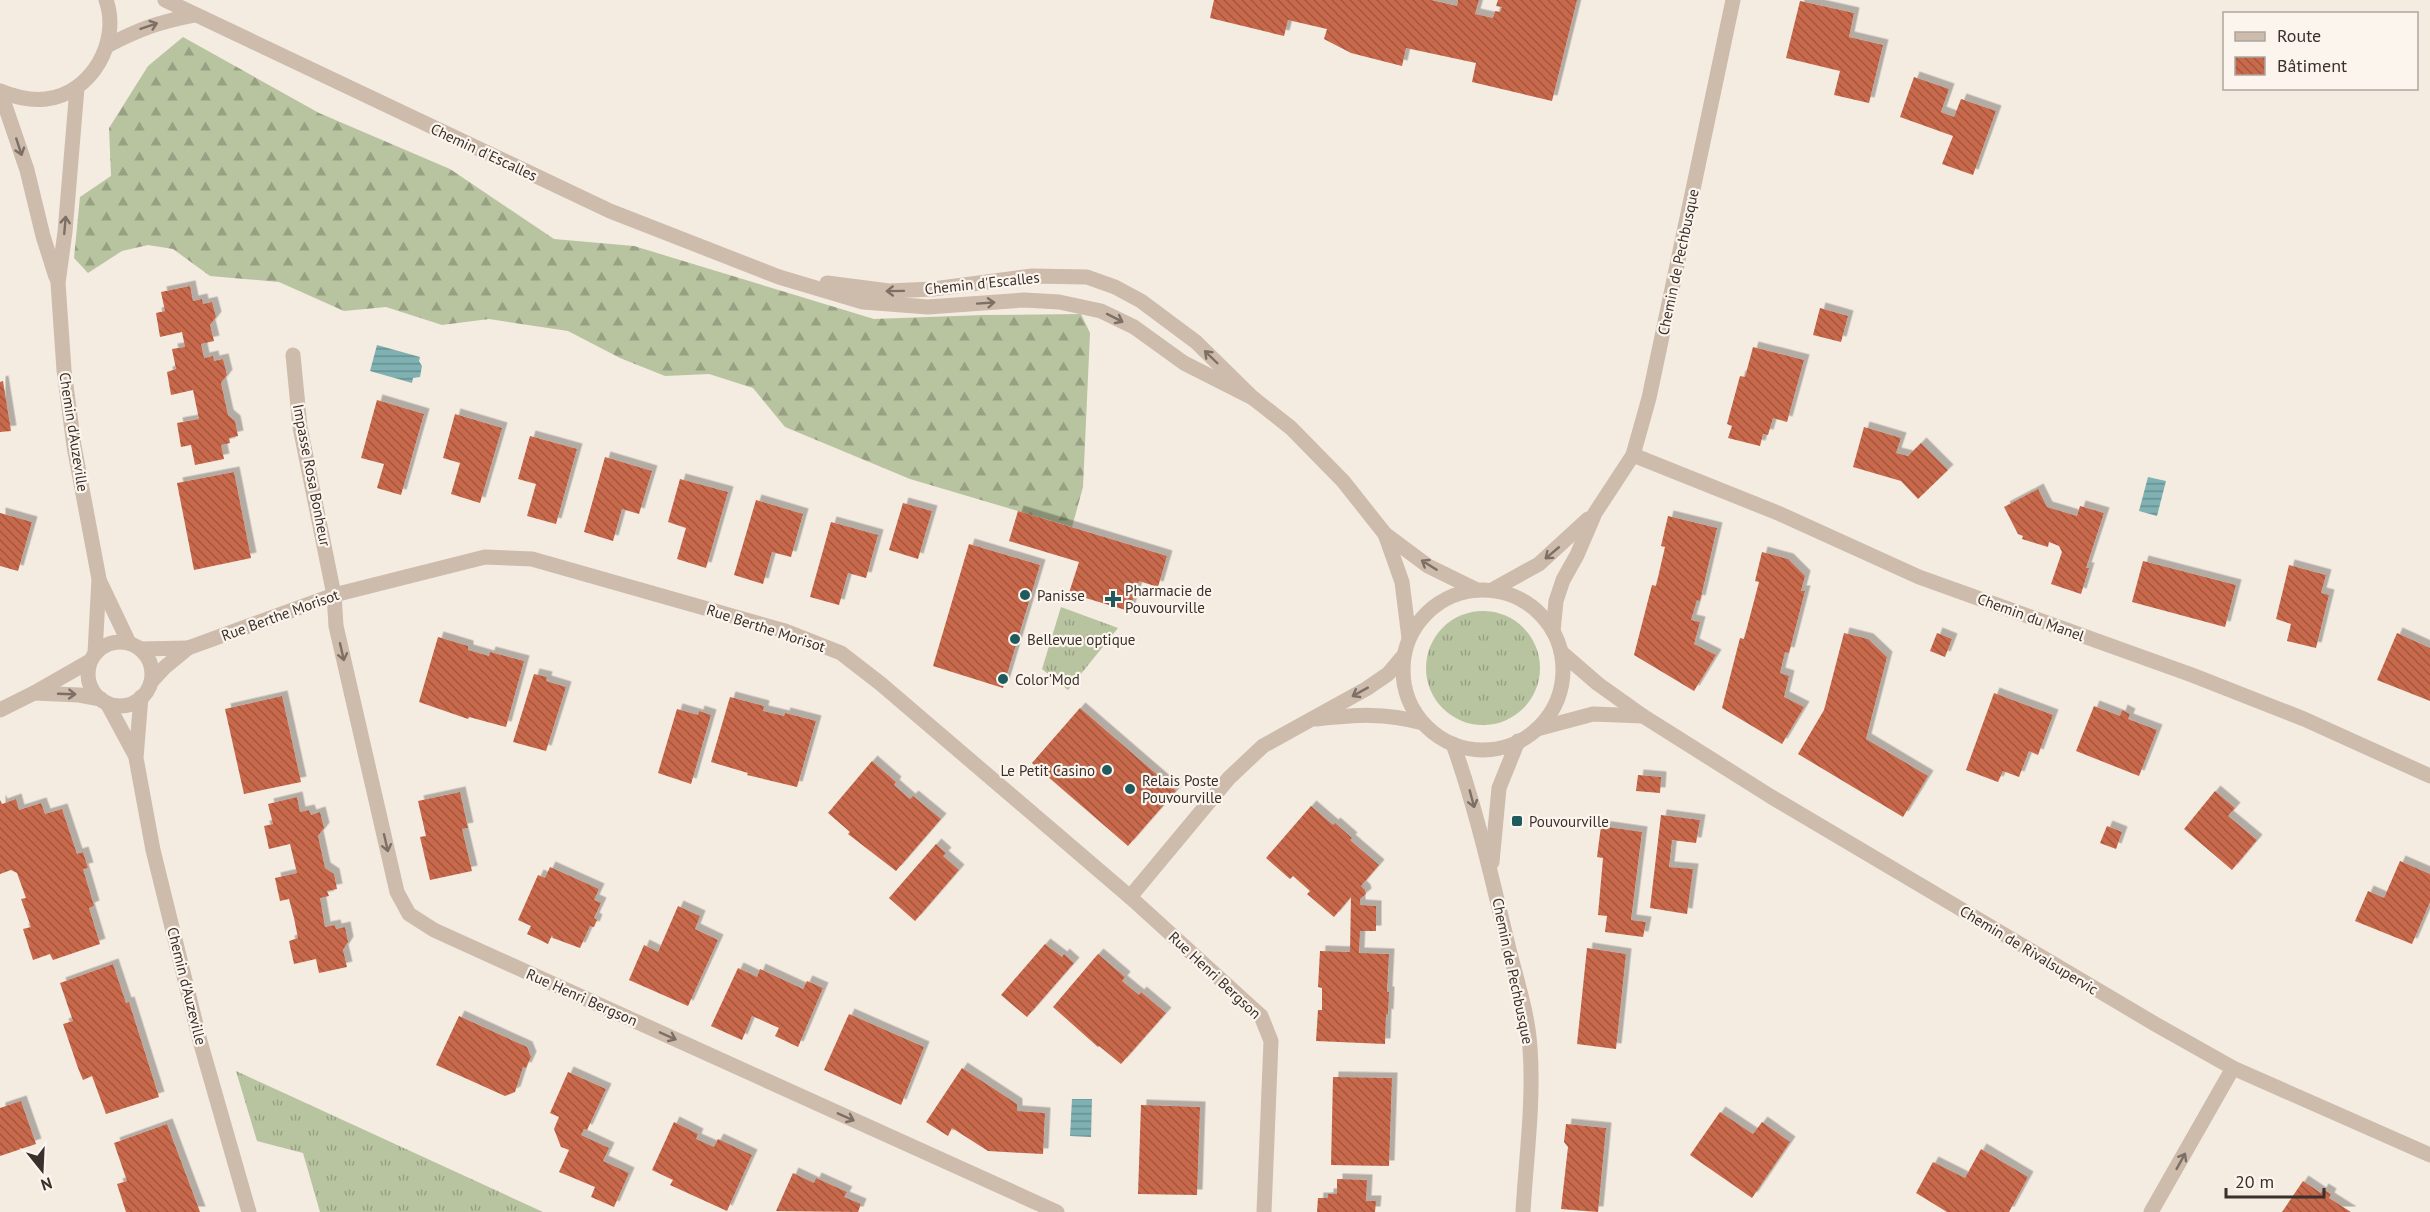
<svg xmlns="http://www.w3.org/2000/svg" width="2430" height="1212" font-family="'PT Sans',sans-serif">
<style>
.grass{fill:url(#grass-tufts)}
.forest{fill:url(#forest-firs)}
.water{fill:url(#water-rules)}
.building{fill:url(#building-back-hatch);filter:url(#shadow)}
.lines{fill:none;stroke-linecap:round;stroke-linejoin:round}
.minor{stroke:#cdbbac;stroke-width:15}
.oneway{stroke:#7d6f65}
.poi-dot{fill:#1f5a5e;stroke:#fbf5ee;stroke-width:2}
.labels{text-anchor:middle;dominant-baseline:central;stroke-width:4.5;stroke-linejoin:round;paint-order:stroke}
.street-label{font-size:15px;fill:#3b302b;stroke:#fbf5ee}
.poi-label{font-size:15px;fill:#3b302b;stroke:#fbf5ee;text-anchor:start}
</style>
<defs>
<pattern id="grass-tufts" width="24" height="20" patternUnits="userSpaceOnUse" patternTransform="scale(1.5)"><rect width="24" height="20" fill="#b8c4a0"/><path d="M3 7l-1-3M5 7V3M7 7l1-3M15 17l-1-3M17 17v-4M19 17l1-3" fill="none" stroke="#97a083"/></pattern>
<pattern id="forest-firs" width="22" height="20" patternUnits="userSpaceOnUse" patternTransform="scale(1.5)"><rect width="22" height="20" fill="#b8c4a0"/><path d="M5 1l3.5 6h-7zM16 11l3.5 6h-7z" fill="#97a083"/></pattern>
<pattern id="water-rules" width="6" height="5" patternUnits="userSpaceOnUse" patternTransform="scale(1.5)"><rect width="6" height="5" fill="#7fb0b2"/><path d="M0 2.5h6" fill="none" stroke="#699091"/></pattern>
<pattern id="building-back-hatch" width="6" height="6" patternUnits="userSpaceOnUse" patternTransform="scale(1.5)"><rect width="6" height="6" fill="#c8694b"/><path d="M-1 5l2 2M0 0l6 6M5-1l2 2" fill="none" stroke="#a4573f"/></pattern>
<filter id="shadow"><feDropShadow dx="5.5" dy="-5.5" stdDeviation="0" flood-color="#0004"/></filter>
</defs>
<rect width="100%" height="100%" fill="#f4ebe1"/>
<!-- grass -->
<g class="grass">
<path d="M1061 607 1118 628 1068 690 1042 669Z"/>
<circle cx="1483" cy="668" r="57"/>
<path d="M236 1071 543 1212H320L303 1153 257 1141Z"/>
</g>
<!-- forest -->
<path class="forest" d="M183 37 319 113 450 169 554 239 634 246 874 319 983 315 1081 314 1090 333 1083 487 1072 527 910 479 785 427 753 388 709 374 665 376 620 358 568 331 489 319 442 325 386 307 344 311 279 282 210 276 173 249 148 245 122 251 88 273 74 258 80 197 111 176 109 128 148 66Z"/>
<!-- water -->
<g class="water">
<path d="M377 345 420 357 419 361 422 366 420 377 413 378 412 383 370 371Z"/>
<path d="M2148 477 2166 481 2157 516 2139 511Z"/>
<path d="M1072 1099H1092L1091 1137 1070 1136Z"/>
</g>
<!-- building -->
<g class="building">
<path d="M1214 0H1431L1457 6 1458 0H1479L1475 14 1493 18 1495 11 1500 12 1502 7 1496 6 1498 0H1577L1552 101 1472 82 1476 63 1406 48 1402 66 1351 53 1324 39 1327 29 1288 20 1284 36 1210 18Z"/>
<path d="M1800 1 1854 13 1849 37 1883 45 1869 103 1834 95 1840 71 1786 58Z"/>
<path d="M1914 77 1949 89 1941 112 1954 117 1961 99 1996 111 1973 175 1942 164 1953 136 1900 117Z"/>
<path d="M190 286 193 301 202 299 203 304 212 302 216 317 210 325 214 341 201 344 204 358 213 356 214 361 223 359 227 375 221 383 228 415 235 421 238 436 229 438 230 443 221 445 224 459 195 465 191 445 181 447 177 423 199 419 193 390 171 395 167 372 176 369 172 349 185 347 182 332 160 337 156 313 165 311 161 292Z"/>
<path d="M1820 308 1848 316 1841 342 1813 335Z"/>
<path d="M1753 347 1804 360 1787 422 1773 418 1768 435 1763 434 1760 446 1728 438 1732 426 1727 424 1740 376 1745 377Z"/>
<path d="M3 381 11 431 0 432V382Z"/>
<path d="M377 400 424 414 401 495 377 488 384 464 361 458Z"/>
<path d="M455 414 502 428 480 503 451 494 460 463 443 458Z"/>
<path d="M1864 427 1901 438 1896 453 1908 456 1921 443 1948 470 1918 499 1901 481 1853 467Z"/>
<path d="M530 436 577 449 556 524 527 516 536 484 518 479Z"/>
<path d="M605 457 652 471 639 514 622 509 613 541 584 532Z"/>
<path d="M234 472 251 558 194 570 177 483Z"/>
<path d="M680 479 728 492 706 568 677 559 686 528 668 522Z"/>
<path d="M2038 489 2047 507 2077 516 2080 506 2104 513 2086 568H2089L2081 594 2051 584 2062 552 2059 546 2049 542 2048 547 2022 539 2023 536 2018 534 2004 507Z"/>
<path d="M756 500 803 514 791 557 772 552 763 584 734 575Z"/>
<path d="M903 503 932 511 918 559 889 550Z"/>
<path d="M1018 511 1167 556 1158 587 1139 581 1129 611 1069 593 1079 562 1009 541Z"/>
<path d="M0 513 32 522 18 571 0 566Z"/>
<path d="M1668 516 1717 528 1700 601 1697 600 1691 620 1700 622 1694 644 1716 655 1694 691 1634 655 1652 585 1656 586 1665 547 1661 546Z"/>
<path d="M831 522 878 535 866 578 848 573 839 605 810 597Z"/>
<path d="M969 544 1040 565 1003 688 933 666Z"/>
<path d="M1762 552 1788 559 1805 576 1801 591H1805L1789 653 1785 652 1780 673 1789 676 1784 697 1804 707 1782 744 1722 708 1740 638 1744 639 1759 582 1755 581Z"/>
<path d="M2143 561 2236 585 2225 627 2132 602Z"/>
<path d="M2289 565 2326 575 2321 593 2329 595 2316 648 2287 641 2291 624 2276 619Z"/>
<path d="M1844 633 1868 639 1887 657 1866 739 1928 776 1903 817 1798 754 1824 710Z"/>
<path d="M1937 633 1952 639 1945 657 1930 651Z"/>
<path d="M2397 633 2430 648V701L2377 680Z"/>
<path d="M438 637 468 646V650L489 656 490 652 524 661 506 727 469 717 468 719 419 702Z"/>
<path d="M534 674 547 677 546 681 566 687 546 751 513 742Z"/>
<path d="M1994 693 2053 715 2038 755 2029 751 2019 777 2003 771 1998 782 1966 770Z"/>
<path d="M282 696 301 782 244 794 225 709Z"/>
<path d="M730 697 764 706 763 711 784 716 785 713 816 721 797 787 747 775 748 773 711 762Z"/>
<path d="M2094 706 2120 716 2122 710 2130 714 2128 719 2157 730 2139 776 2076 751Z"/>
<path d="M1080 708 1176 791 1128 846 1032 763Z"/>
<path d="M677 709 698 715 699 711 711 715 691 784 658 773Z"/>
<path d="M872 761 896 782 894 785 910 799 913 796 941 819 896 871 848 834 850 832 828 813Z"/>
<path d="M1638 775 1661 777 1660 793 1636 791Z"/>
<path d="M2215 791 2235 808 2228 816 2257 840 2232 870 2184 829Z"/>
<path d="M460 792 468 828 462 829 472 871 430 880 420 837 426 836 418 801Z"/>
<path d="M297 797 300 812 309 810 311 815 320 812 324 828 318 836 325 868 334 874 337 889 327 891 329 896 320 898 325 927 335 925 336 929 345 927 348 942 343 950 347 967 319 973 316 959 294 964 289 941 298 938 294 918 289 899 280 901 275 878 297 873 290 844 269 849 264 826 273 824 268 804Z"/>
<path d="M16 799 19 810 41 803 45 814 62 809 77 854 83 852 88 868 83 869 94 906 89 908 100 944 53 960 50 954 33 960 23 929 31 927 21 899 26 898 17 873 11 870 0 874V800L2 804Z"/>
<path d="M1311 806 1333 825 1335 823 1352 838 1350 840 1379 865 1361 886 1365 890 1366 894 1360 899V905L1376 906V931H1360L1359 953 1389 954 1387 992H1389L1388 1015 1386 1014 1385 1044 1316 1041 1318 1010H1322V988L1318 987 1320 951 1350 952 1351 897 1334 917 1307 894 1310 891 1293 876 1290 879 1266 858Z"/>
<path d="M1661 815 1700 820 1696 843 1672 840 1669 867 1693 869 1687 914 1650 908Z"/>
<path d="M1601 826 1642 832 1631 920 1646 922 1643 937 1605 932 1607 916 1598 915 1603 858 1597 857Z"/>
<path d="M2107 826 2122 832 2116 849 2100 843Z"/>
<path d="M936 844 946 853 943 856 959 870 915 921 889 898Z"/>
<path d="M2400 861 2430 874V902L2412 944 2355 921 2368 891 2384 898Z"/>
<path d="M550 867 599 889 594 900 601 903 594 918 597 920 594 927 590 926 580 948 553 938 552 935 548 944 540 940 527 934 531 926 518 920 538 875 545 878Z"/>
<path d="M678 906 700 916 695 929 718 940 688 1006 629 980 644 945 658 952Z"/>
<path d="M1045 944 1062 957 1064 954 1074 963 1027 1017 1001 995Z"/>
<path d="M1587 948 1626 954 1616 1049 1577 1044Z"/>
<path d="M1098 954 1125 977 1122 981 1139 995 1141 992 1166 1013 1121 1064 1099 1046 1098 1047 1053 1007Z"/>
<path d="M113 964 126 1003 129 1002 159 1097 106 1114 92 1076 83 1080 78 1068 63 1024 73 1021 60 983Z"/>
<path d="M738 968 757 977 760 969 803 989 807 981 823 988 798 1047 775 1036 779 1028 752 1016 742 1040 711 1026Z"/>
<path d="M849 1014 924 1047 901 1105 824 1070Z"/>
<path d="M459 1016 527 1047 531 1057 526 1068 523 1067 515 1092 505 1096 436 1065Z"/>
<path d="M962 1068 1017 1104V1111L1045 1113 1043 1154 988 1151 952 1128 948 1136 926 1122Z"/>
<path d="M568 1072 606 1089 587 1130 584 1129 581 1135 609 1148 603 1161 629 1173 614 1207 591 1197 595 1187 559 1172 569 1150 561 1147 554 1129 559 1117 550 1113Z"/>
<path d="M1333 1077 1392 1078 1389 1166 1331 1165Z"/>
<path d="M21 1101 36 1144 0 1156V1108Z"/>
<path d="M1141 1105 1200 1107 1197 1195 1138 1194Z"/>
<path d="M1720 1112 1753 1134 1762 1122 1790 1142 1752 1198 1690 1155Z"/>
<path d="M674 1122 698 1134 696 1139 714 1147 718 1139 752 1155 727 1211 670 1185 673 1180 652 1170Z"/>
<path d="M167 1124 200 1212H126L117 1184 127 1181 114 1143Z"/>
<path d="M1566 1124 1606 1128 1598 1212 1561 1209 1568 1147 1564 1142Z"/>
<path d="M1981 1149 2028 1177 2009 1212H1947L1916 1193 1933 1162 1965 1178Z"/>
<path d="M793 1173 814 1183 816 1178 847 1192 844 1197 861 1204 858 1212 776 1211Z"/>
<path d="M1337 1179 1367 1180 1366 1201H1376L1375 1212H1317L1318 1198H1328V1194H1337Z"/>
<path d="M2303 1181 2321 1193 2323 1189 2331 1194 2329 1198 2351 1212H2282Z"/>
</g>
<g class="lines">
<!-- minor -->
<g class="minor">
<path d="M165 0 610 211 779 277 863 302 928 307 1024 300 1059 302 1101 311 1134 327 1184 363 1253 398"/>
<path d="M107 46C139 29 159 22 195 15"/>
<path d="M77 88 65 232 58 283 64 370 74 446 99 579 95 653"/>
<path d="M0 91 27 170 43 236 56 277"/>
<path d="M0 91C15 97 29 101 46 99 91 94 121 42 106 0"/>
<path d="M827 283 889 291 933 289 1032 276 1087 277 1115 287 1141 301 1196 342 1253 398 1291 428 1343 481 1385 534 1428 566 1477 590"/>
<path d="M293 355 300 427 334 595 336 626 397 892 409 914 434 930 1057 1212"/>
<path d="M1633 455 1778 513 1919 577 2192 675 2304 719 2430 776"/>
<path d="M1385 534 1402 582 1409 638"/>
<path d="M100 582 129 643"/>
<path d="M1492 590 1539 564 1588 519"/>
<circle cx="1483" cy="670" r="80"/>
<path d="M1553 631 1556 601 1563 580 1577 555 1595 513 1633 455 1649 398 1733 0"/>
<circle cx="120" cy="674" r="32"/>
<path d="M140 649 188 648"/>
<path d="M1561 652 1598 684 1643 716 1770 796 2155 1024 2233 1068 2430 1155"/>
<path d="M151 682 165 667 188 648 334 595 485 557 532 559 785 631 841 653 881 684 1130 897 1229 778 1263 746 1366 689 1388 674 1404 655"/>
<path d="M34 693 79 695 101 699"/>
<path d="M141 697 136 758 153 850 200 1041 249 1212"/>
<path d="M107 703 135 755"/>
<path d="M0 710 34 693 90 661"/>
<path d="M1316 719C1355 715 1384 712 1423 723"/>
<path d="M1537 729 1593 714 1643 716"/>
<path d="M1453 744C1476 808 1491 875 1507 941 1515 976 1528 1012 1530 1048 1534 1102 1526 1158 1523 1212"/>
<path d="M1492 862 1499 788 1518 741"/>
<path d="M1130 897 1261 1016 1271 1041 1264 1212"/>
<path d="M2151 1212 2233 1068"/>
</g>
</g>
<!-- one-way arrows -->
<defs><path id="oneway-shaft" d="M-6 0H5M1.5-3L5.5 0L1.5 3" fill="none" stroke-width="1.6" stroke-linecap="round" stroke-linejoin="round" transform="scale(1.5)"/></defs>
<g class="oneway">
<use href="#oneway-shaft" transform="translate(149 26) rotate(-19)"/>
<use href="#oneway-shaft" transform="translate(19 147) rotate(72)"/>
<use href="#oneway-shaft" transform="translate(65 225) rotate(-85)"/>
<use href="#oneway-shaft" transform="translate(895 291) rotate(179)"/>
<use href="#oneway-shaft" transform="translate(986 303) rotate(-4)"/>
<use href="#oneway-shaft" transform="translate(1115 318) rotate(27)"/>
<use href="#oneway-shaft" transform="translate(1211 357) rotate(-136)"/>
<use href="#oneway-shaft" transform="translate(1552 553) rotate(140)"/>
<use href="#oneway-shaft" transform="translate(1429 565) rotate(-148)"/>
<use href="#oneway-shaft" transform="translate(342 652) rotate(77)"/>
<use href="#oneway-shaft" transform="translate(1360 692) rotate(151)"/>
<use href="#oneway-shaft" transform="translate(67 694) rotate(2)"/>
<use href="#oneway-shaft" transform="translate(1472 799) rotate(75)"/>
<use href="#oneway-shaft" transform="translate(386 843) rotate(77)"/>
<use href="#oneway-shaft" transform="translate(668 1036) rotate(24)"/>
<use href="#oneway-shaft" transform="translate(846 1117) rotate(24)"/>
<use href="#oneway-shaft" transform="translate(2181 1161) rotate(-61)"/>
</g>
<!-- markers -->
<g class="poi-dot">
<circle cx="1025" cy="595" r="6"/>
<path d="M1110 590h6v6h6v6h-6v6h-6v-6h-6v-6h6z"/>
<circle cx="1015" cy="639" r="6"/>
<circle cx="1003" cy="679" r="6"/>
<circle cx="1107" cy="770" r="6"/>
<circle cx="1130" cy="789" r="6"/>
<rect x="1511" y="815" width="12" height="12" rx="3"/>
</g>
<g class="labels">
<!-- street labels -->
<g class="street-label">
<text transform="translate(484 152) rotate(25)">Chemin d'Escalles</text>
<text transform="translate(1678 262) rotate(-78)">Chemin de Pechbusque</text>
<text transform="translate(982 283) rotate(-6)">Chemin d'Escalles</text>
<text transform="translate(74 432) rotate(81)">Chemin d'Auzeville</text>
<text transform="translate(312 475) rotate(79)">Impasse Rosa Bonheur</text>
<text transform="translate(280 615) rotate(-20)">Rue Berthe Morisot</text>
<text transform="translate(2031 617) rotate(20)">Chemin du Manel</text>
<text transform="translate(766 628) rotate(18)">Rue Berthe Morisot</text>
<text transform="translate(2029 950) rotate(31)">Chemin de Rivalsupervic</text>
<text transform="translate(1513 971) rotate(78)">Chemin de Pechbusque</text>
<text transform="translate(1215 975) rotate(43)">Rue Henri Bergson</text>
<text transform="translate(187 986) rotate(76)">Chemin d'Auzeville</text>
<text transform="translate(582 997) rotate(24)">Rue Henri Bergson</text>
</g>
<!-- poi labels -->
<g class="poi-label">
<text x="1125" y="590">Pharmacie de<tspan x="1125" dy="17">Pouvourville</tspan></text>
<text x="1037" y="595">Panisse</text>
<text x="1027" y="639">Bellevue optique</text>
<text x="1015" y="679">Color'Mod</text>
<text x="1095" y="770" text-anchor="end">Le Petit Casino</text>
<text x="1142" y="780">Relais Poste<tspan x="1142" dy="17">Pouvourville</tspan></text>
<text x="1529" y="821">Pouvourville</text>
</g>
</g>
<!-- legend -->
<rect x="2223" y="12" width="195" height="78" fill="#fbf5ee" stroke="#aea6a0" stroke-width="1.5"/>
<rect x="2235" y="32" width="30" height="9" fill="#cdbbac" stroke="#aea6a0" stroke-width="1.5"/>
<text x="2277" y="42" font-size="18" fill="#3b302b">Route</text>
<rect x="2235" y="57" width="30" height="18" fill="url(#building-back-hatch)" stroke="#aea6a0" stroke-width="1.5"/>
<text x="2277" y="72" font-size="18" fill="#3b302b">Bâtiment</text>
<!-- north arrow -->
<g transform="translate(42 1170) rotate(162)" stroke="#fbf5ee" stroke-width="4.5" paint-order="stroke">
<path d="M0-4.5L10 22L0 15L-10 22Z" fill="#3b302b"/>
<text y="-9" font-size="16" font-weight="bold" text-anchor="middle" fill="#3b302b">N</text>
</g>
<!-- scale -->
<path d="M2226 1188v9h98v-9" fill="none" stroke="#3b302b" stroke-width="3"/>
<text x="2235" y="1188" font-size="18" fill="#3b302b" stroke="#fbf5ee" stroke-width="4.5" paint-order="stroke">20 m</text>
</svg>
